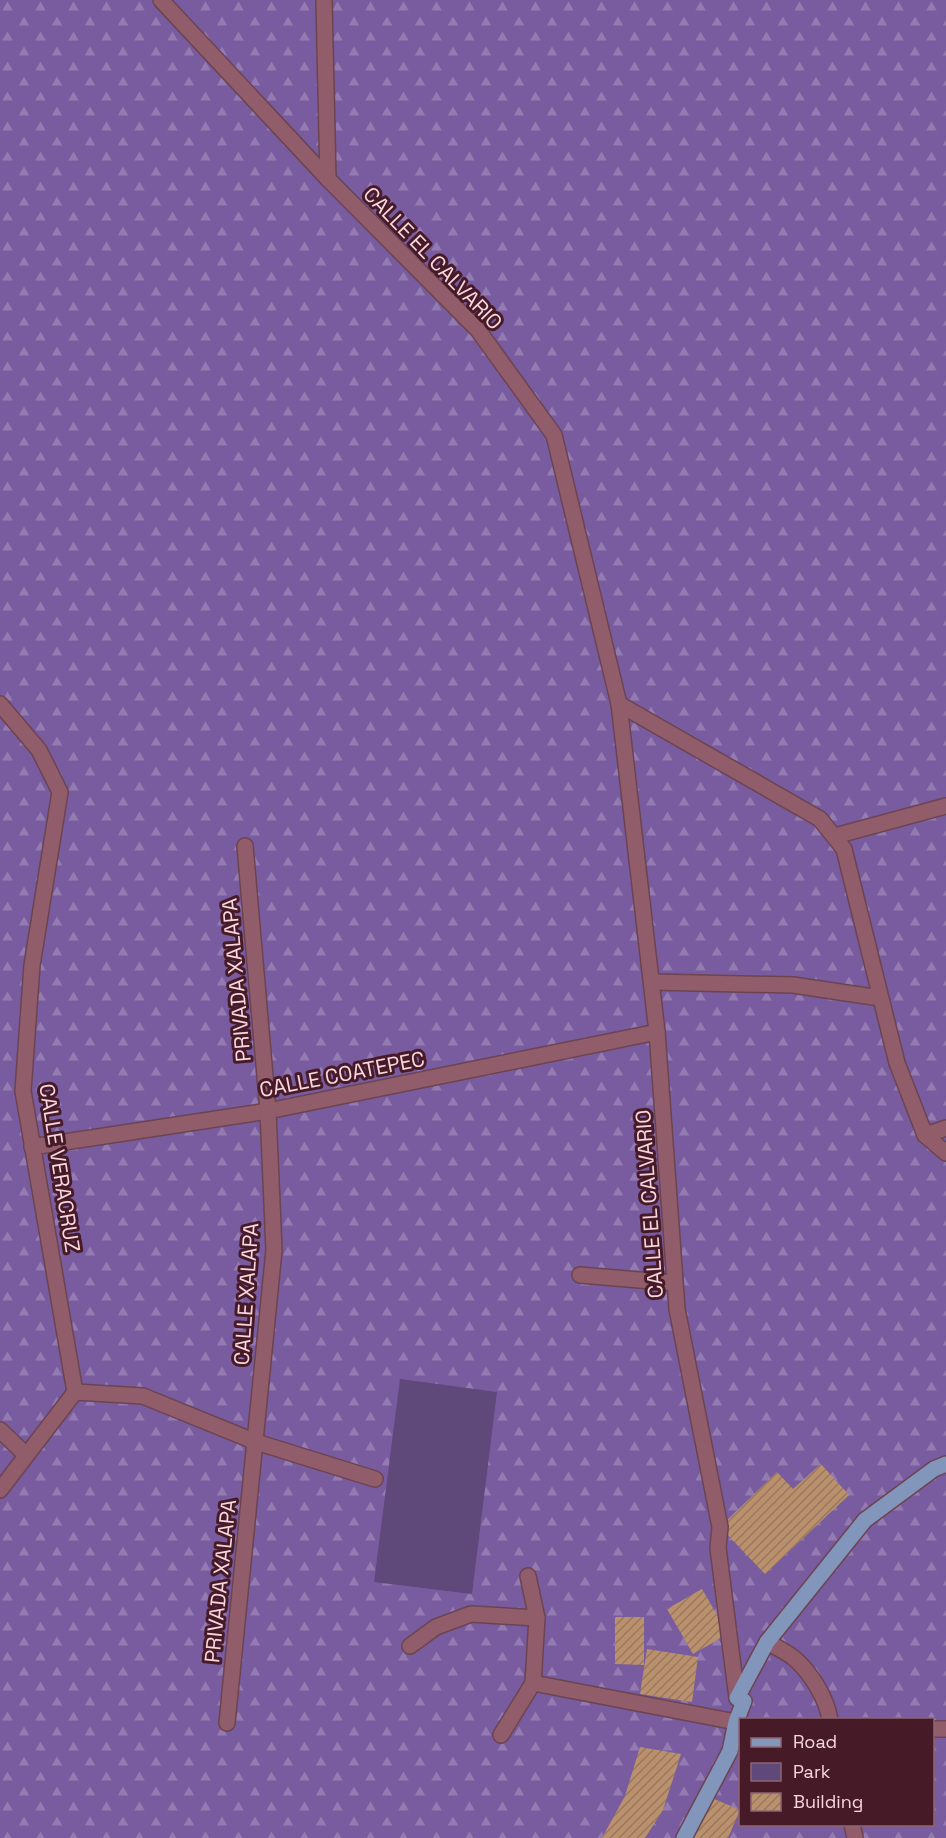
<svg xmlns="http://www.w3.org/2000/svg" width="946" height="1838" font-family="'Space Grotesk',sans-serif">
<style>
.forest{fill:url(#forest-firs);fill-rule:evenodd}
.park{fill:#5f497b}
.building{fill:url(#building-hatch)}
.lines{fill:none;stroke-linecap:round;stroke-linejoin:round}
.minor-casing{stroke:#6c4451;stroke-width:18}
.major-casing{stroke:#6c4451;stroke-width:18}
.minor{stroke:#915d6a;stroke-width:15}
.major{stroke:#8295ba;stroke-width:15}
.labels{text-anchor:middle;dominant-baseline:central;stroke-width:6;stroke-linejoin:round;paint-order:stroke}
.street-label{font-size:21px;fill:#f7d8df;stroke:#471a28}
</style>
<defs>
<pattern id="forest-firs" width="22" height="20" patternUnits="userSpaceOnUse" patternTransform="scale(1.5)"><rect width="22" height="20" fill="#795c9f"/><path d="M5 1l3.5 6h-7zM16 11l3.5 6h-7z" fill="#937ab0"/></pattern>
<pattern id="building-hatch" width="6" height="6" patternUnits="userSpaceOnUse" patternTransform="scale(1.5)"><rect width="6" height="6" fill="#ba916c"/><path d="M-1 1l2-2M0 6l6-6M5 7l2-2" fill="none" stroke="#987960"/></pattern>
</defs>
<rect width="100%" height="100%" fill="#522432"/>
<!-- forest -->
<path class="forest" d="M0 0H946V1838H0ZM740 1720H932V1824H740Z"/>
<!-- park -->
<path class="park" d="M400 1379 497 1392 472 1594 374 1582Z"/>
<!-- building -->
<g class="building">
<path d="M821 1464 849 1495 765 1574 720 1527 777 1472 793 1489Z"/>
<path d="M702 1589 728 1634 693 1654 667 1609Z"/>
<path d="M615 1617H644V1665L615 1664Z"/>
<path d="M647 1649 698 1657 692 1702 640 1694Z"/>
<path d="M640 1747 681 1754 663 1810 645 1838H602L625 1796Z"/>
<path d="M705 1795 740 1810 728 1838H687Z"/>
</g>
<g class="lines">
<!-- minor casing -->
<g class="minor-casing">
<g id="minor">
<path d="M161 0 328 179 478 330 554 435 619 704 657 1032 677 1309 720 1527 718 1548 737 1698"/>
<path d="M324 0 328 179"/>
<path d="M0 704 39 750 60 792 32 965 23 1091 75 1392 0 1490"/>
<path d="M619 704 820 819 844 849 897 1063 925 1135 946 1153"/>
<path d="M835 836 946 806"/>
<path d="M652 982 793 985 880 998"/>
<path d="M925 1135 946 1128"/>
<path d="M32 1147 268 1111 657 1032"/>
<path d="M580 1275 675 1283"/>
<path d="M75 1392 143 1396 256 1442 375 1479"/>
<path d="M0 1430 26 1455"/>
<path d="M528 1576 537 1618 533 1683 736 1722"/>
<path d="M767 1642C776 1647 787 1652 795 1659 811 1673 827 1699 830 1720"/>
<path d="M410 1646 436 1627 471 1614 537 1618"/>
<path d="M227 1723 274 1250 268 1111 245 846"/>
<path d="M932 1729H946"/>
<path d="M501 1735 533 1683"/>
<path d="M852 1824 855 1838"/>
</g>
</g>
<!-- major casing -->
<g class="major-casing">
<path id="major" d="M684 1838 730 1751 736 1722 744 1701 737 1698 767 1642 865 1520 934 1469 946 1464"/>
</g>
<!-- minor -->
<use href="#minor" class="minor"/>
<!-- major -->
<use href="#major" class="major"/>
</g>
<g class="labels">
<!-- street labels -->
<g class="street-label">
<text transform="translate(433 258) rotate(46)">CALLE EL CALVARIO</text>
<text transform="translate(236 980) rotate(-95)">PRIVADA XALAPA</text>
<text transform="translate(342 1074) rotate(-11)">CALLE COATEPEC</text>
<text transform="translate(60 1168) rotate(81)">CALLE VERACRUZ</text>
<text transform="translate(649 1204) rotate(-94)">CALLE EL CALVARIO</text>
<text transform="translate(246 1294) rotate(-86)">CALLE XALAPA</text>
<text transform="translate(220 1581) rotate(-84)">PRIVADA XALAPA</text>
</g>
</g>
<!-- legend -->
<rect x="739" y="1718" width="195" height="108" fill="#471a28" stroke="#8d6671" stroke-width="1.5"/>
<rect x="751" y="1738" width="30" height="9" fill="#8295ba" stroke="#8d6671" stroke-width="1.5"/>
<text x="793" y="1748" font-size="18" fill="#f7d8df">Road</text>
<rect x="751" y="1763" width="30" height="18" fill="#5f497b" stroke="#8d6671" stroke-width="1.5"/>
<text x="793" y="1778" font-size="18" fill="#f7d8df">Park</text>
<rect x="751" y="1793" width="30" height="18" fill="url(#building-hatch)" stroke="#8d6671" stroke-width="1.5"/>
<text x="793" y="1808" font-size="18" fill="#f7d8df">Building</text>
</svg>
